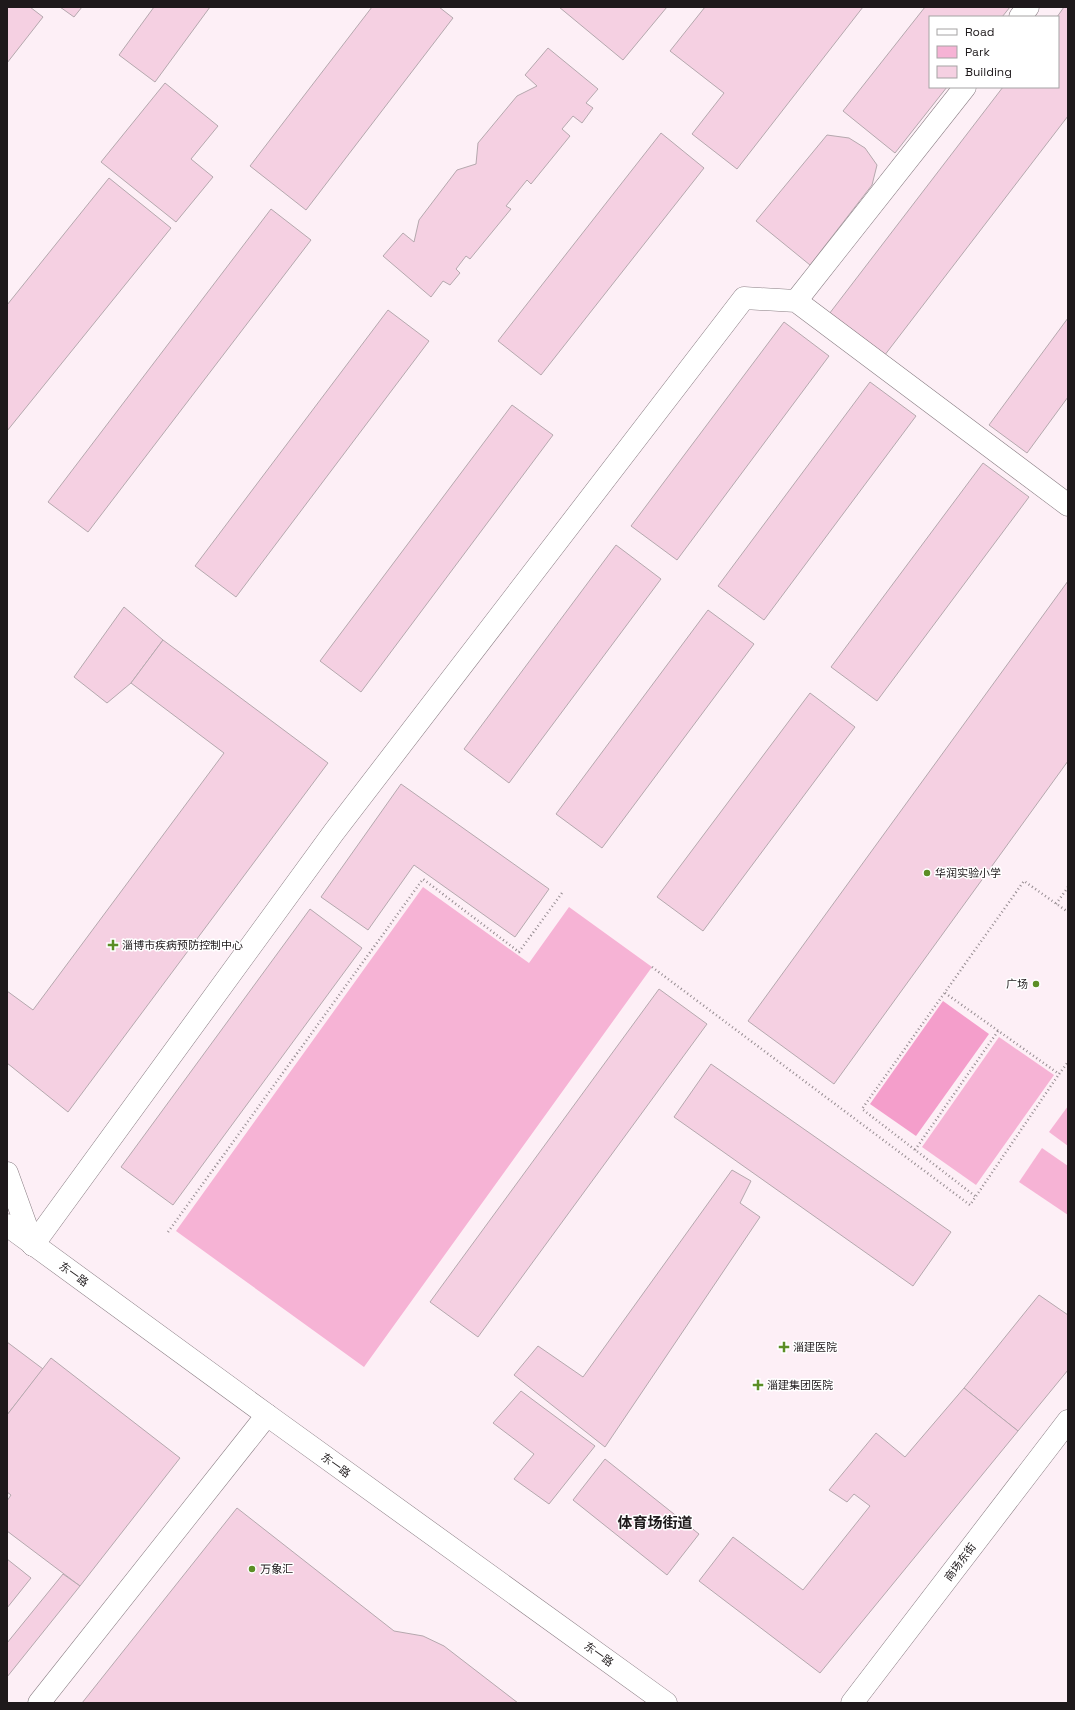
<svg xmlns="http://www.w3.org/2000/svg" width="1075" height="1710" font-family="'Space Grotesk','Noto Sans SC',sans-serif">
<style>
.green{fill:#f6b3d5}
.forest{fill:#f49ecb}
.building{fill:#f5d0e2;stroke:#b5a8ae}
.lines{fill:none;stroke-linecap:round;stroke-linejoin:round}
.minor-casing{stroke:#8a7e84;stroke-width:23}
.path{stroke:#968c91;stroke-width:2.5;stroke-dasharray:1 3;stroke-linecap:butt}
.minor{stroke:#fff;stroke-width:22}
.poi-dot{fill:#5b8e25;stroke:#fff;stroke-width:1.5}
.labels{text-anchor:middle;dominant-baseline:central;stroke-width:3;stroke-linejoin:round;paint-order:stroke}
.poi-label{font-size:11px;fill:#1e191b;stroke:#fff;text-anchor:start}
.street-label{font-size:11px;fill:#1e191b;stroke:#fff}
.district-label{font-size:15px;font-weight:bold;fill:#1e191b;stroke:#fff}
</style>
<rect width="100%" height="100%" fill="#fdeff6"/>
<!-- green -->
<g class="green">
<path d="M423 887 529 963 569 907 652 967 364 1367 176 1231Z"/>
<path d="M999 1037 1054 1075 976 1185 922 1147Z"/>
<path d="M1068 1106V1146L1049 1132Z"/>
<path d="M1042 1148 1068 1166V1215L1019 1182Z"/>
</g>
<!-- forest -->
<path class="forest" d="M943 1001 989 1034 916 1136 870 1104Z"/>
<!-- building -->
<g class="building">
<path d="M7 7H30L43 17 7 63Z"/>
<path d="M60 7H82L74 17Z"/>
<path d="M154 7H210L155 82 119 55Z"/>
<path d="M372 7H439L453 18 306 210 250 166Z"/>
<path d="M559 7H667L623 60Z"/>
<path d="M705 7H863L737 169 692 134 724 93 670 51Z"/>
<path d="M925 7H1010L1002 17H930V87H947L895 153 843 111Z"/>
<path d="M1064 7H1068V116L881 360 826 318 1003 87H1058V17H1057Z"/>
<path d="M548 48 598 89 586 103 593 108 582 123 573 116 562 129 570 136 531 184 527 180 506 206 511 209 470 259 466 256 456 269 460 273 450 285 443 281 431 297 383 256 403 233 414 242 419 220 457 170 476 164 478 143 517 96 537 86 525 75Z"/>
<path d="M165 83 218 126 191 159 213 177 176 222 101 162Z"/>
<path d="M661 133 704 168 541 375 498 341Z"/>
<path d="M827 135 849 138 865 148 877 165 872 185 810 265 756 221Z"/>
<path d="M109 178 171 228 7 431V305Z"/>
<path d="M271 209 311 240 88 532 48 502Z"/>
<path d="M388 310 429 341 236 597 195 566Z"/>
<path d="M1068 318V397L1027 453 989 425Z"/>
<path d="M784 322 829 356 677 560 631 526Z"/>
<path d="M870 382 916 416 764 620 718 586Z"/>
<path d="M512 405 553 435 361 692 320 661Z"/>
<path d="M983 463 1029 497 877 701 831 667Z"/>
<path d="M616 545 661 579 509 783 464 749Z"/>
<path d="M1068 581V761L834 1084 748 1021Z"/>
<path d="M124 607 163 640 131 683 107 703 74 677Z"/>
<path d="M708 610 754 644 602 848 556 814Z"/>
<path d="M163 640 328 763 68 1112 7 1063V991L33 1010 224 753 131 683Z"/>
<path d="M810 693 855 727 703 931 657 897Z"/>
<path d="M401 784 549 889 515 937 414 865 368 930 321 897Z"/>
<path d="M310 909 362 948 173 1205 121 1167Z"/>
<path d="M659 989 707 1024 478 1337 430 1302Z"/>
<path d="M711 1064 951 1232 913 1286 674 1117Z"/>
<path d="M732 1170 751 1181 740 1203 760 1217 605 1447 514 1375 538 1346 583 1377Z"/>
<path d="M1039 1295 1068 1315V1370L1018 1431 964 1388Z"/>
<path d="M7 1342 43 1369 7 1415Z"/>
<path d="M51 1358 180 1458 80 1586 7 1531V1501L11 1495 7 1492V1415Z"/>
<path d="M964 1388 1018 1431 820 1673 699 1581 733 1537 803 1590 870 1506 854 1494 847 1502 829 1490 876 1433 905 1457Z"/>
<path d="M521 1391 595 1446 549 1504 514 1479 534 1454 493 1423Z"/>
<path d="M605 1459 699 1534 667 1575 573 1500Z"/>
<path d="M237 1508 394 1631 423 1636 444 1646 518 1703H82Z"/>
<path d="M7 1559 31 1578 7 1608Z"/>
<path d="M63 1574 80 1586 7 1677V1643Z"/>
</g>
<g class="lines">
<!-- minor casing -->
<g class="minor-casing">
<g id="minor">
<path d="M1020 17 1028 7"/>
<path d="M796 301 965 87"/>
<path d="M7 1173 33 1245"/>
<path d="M7 1225 267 1415 666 1703"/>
<path d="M33 1245 334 832 744 298 796 301 1068 505"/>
<path d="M39 1703 267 1415"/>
<path d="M852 1703 1068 1421"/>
</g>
</g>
<!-- path -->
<g class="path">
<path d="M1056 904 1068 887"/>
<path d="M652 967 970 1205 1059 1074"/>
<path d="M945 993 1059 1074 1068 1062"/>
<path d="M915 1150 998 1031"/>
<path d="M975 1196 862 1109 1024 881 1068 912"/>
<path d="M168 1232 423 879 519 952 562 893"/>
</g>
<!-- minor -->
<use href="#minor" class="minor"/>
</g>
<!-- markers -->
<g class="poi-dot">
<circle cx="927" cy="873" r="4"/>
<path d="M111 939h4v4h4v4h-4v4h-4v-4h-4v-4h4z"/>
<circle cx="1036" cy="984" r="4"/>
<path d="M782 1341h4v4h4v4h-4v4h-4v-4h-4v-4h4z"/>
<path d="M756 1379h4v4h4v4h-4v4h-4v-4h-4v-4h4z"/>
<circle cx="252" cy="1569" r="4"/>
</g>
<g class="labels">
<!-- poi labels -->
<g class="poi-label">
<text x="935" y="873">华润实验小学</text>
<text x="122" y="945">淄博市疾病预防控制中心</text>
<text x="1028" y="984" text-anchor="end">广场</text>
<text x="793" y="1347">淄建医院</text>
<text x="767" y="1385">淄建集团医院</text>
<text x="260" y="1569">万象汇</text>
</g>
<!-- street labels -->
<g class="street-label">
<text transform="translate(74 1274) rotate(36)">东一路</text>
<text transform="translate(336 1465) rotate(36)">东一路</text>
<text transform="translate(960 1562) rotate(-53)">商场东街</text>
<text transform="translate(599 1654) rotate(36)">东一路</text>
</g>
<!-- district labels -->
<g class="district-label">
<text x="655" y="1522">体育场街道</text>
</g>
</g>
<!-- border -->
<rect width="1075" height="1710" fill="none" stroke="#1e191b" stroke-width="16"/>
<!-- legend -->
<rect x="929" y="16" width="130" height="72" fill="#ffffff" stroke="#a5a3a4"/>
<rect x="937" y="29" width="20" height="6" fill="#ffffff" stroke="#a5a3a4"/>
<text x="965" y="36" font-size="12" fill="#1e191b">Road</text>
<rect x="937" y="46" width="20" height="12" fill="#f6b3d5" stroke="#a5a3a4"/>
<text x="965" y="56" font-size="12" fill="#1e191b">Park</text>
<rect x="937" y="66" width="20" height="12" fill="#f5d0e2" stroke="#a5a3a4"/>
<text x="965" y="76" font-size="12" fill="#1e191b">Building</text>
</svg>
